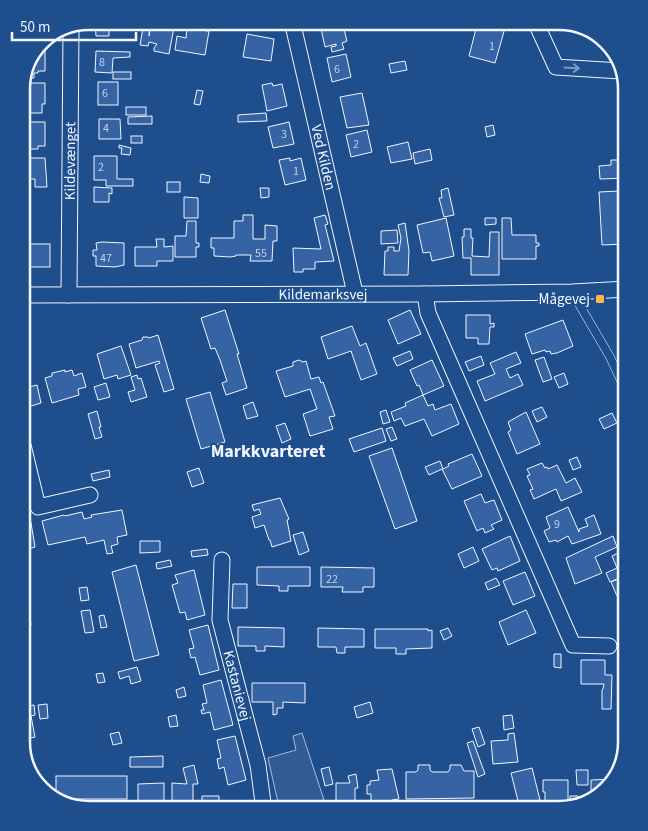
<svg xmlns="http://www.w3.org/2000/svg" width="648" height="831" font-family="'Source Sans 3',sans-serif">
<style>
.parking{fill:#305b95;stroke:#a8bbd7}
.building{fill:#3563a3;stroke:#f2f6ff}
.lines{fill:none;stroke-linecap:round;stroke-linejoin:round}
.lane-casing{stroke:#f2f6ff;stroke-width:9}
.street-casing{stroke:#f2f6ff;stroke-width:17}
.lane{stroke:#1f4e8c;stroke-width:8}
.street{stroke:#1f4e8c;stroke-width:15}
.oneway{stroke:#7e9ac0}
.poi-dot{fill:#ffb74d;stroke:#1f4e8c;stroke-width:2}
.labels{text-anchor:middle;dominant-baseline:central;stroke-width:4;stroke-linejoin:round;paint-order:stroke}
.number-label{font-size:12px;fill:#c3d1e8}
.street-label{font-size:15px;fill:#f2f6ff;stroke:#1f4e8c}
.poi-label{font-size:15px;fill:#f2f6ff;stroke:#1f4e8c;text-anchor:end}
.quarter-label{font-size:18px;font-weight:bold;fill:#f2f6ff;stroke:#1f4e8c}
.rim{fill:none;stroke:#f2f6ff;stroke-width:2.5}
</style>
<rect width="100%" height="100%" fill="#1f4e8c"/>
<!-- parking -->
<path class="parking" d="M302 733 324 800 279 807 268 758 296 750 293 736Z"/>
<!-- building -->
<g class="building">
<path d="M95 21H116L115 29H109V36H96Z"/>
<path d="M136 21H150L149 36 151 21 175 22 169 54 154 51V48L157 44 149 42 148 46 140 45 144 22Z"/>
<path d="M328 21H342L347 41 342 43 344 49 332 52 331 47 336 46V44L325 47 320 24Z"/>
<path d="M478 21H507L495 63 469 56Z"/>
<path d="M187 28 201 30V28L206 29V31H209L205 55 175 50 177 36 186 38Z"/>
<path d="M247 34 274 39 271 61 243 57Z"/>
<path d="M39 48H45V71H38V73H34V78H24Z"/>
<path d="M96 51 130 52V57L113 58 112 73 95 72Z"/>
<path d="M346 54 351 77 332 82 327 58Z"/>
<path d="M405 61 407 70 391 73 389 64Z"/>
<rect x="113" y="72" width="18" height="7"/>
<rect x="98" y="82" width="20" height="23"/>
<path d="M22 83H45V104H42V113H22Z"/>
<path d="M272 83 273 86 282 84 287 106 267 111 262 85Z"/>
<path d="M197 90 203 91 200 105 194 104Z"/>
<path d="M362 93 369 125 347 128 340 97Z"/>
<rect x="126" y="107" width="20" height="8"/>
<path d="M266 113 267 121 238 122V115Z"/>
<path d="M152 116V124H128V117Z"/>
<path d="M99 119H120L121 139H99Z"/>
<path d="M22 122H45V146H38V149H24V146H22Z"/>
<path d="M289 122 294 144 273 148 268 127Z"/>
<path d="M493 125 495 135 487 137 485 127Z"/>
<path d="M367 130 372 152 351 157 346 135Z"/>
<rect x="131" y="136" width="11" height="7"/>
<path d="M408 142 412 159 391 163 387 147Z"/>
<path d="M119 145 131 148 130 155 121 154 122 148H119Z"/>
<path d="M430 149 432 160 415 164 413 153Z"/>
<path d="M94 156H117V179H133V186H106V180H94Z"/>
<path d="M22 158H45L47 187H35V179H29V187H21Z"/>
<path d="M290 158V161L301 158 306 180 285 185 279 160Z"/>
<path d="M611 160H619V167H627V178L600 179 599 166 611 165Z"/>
<path d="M201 174 210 176 209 183 200 182Z"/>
<rect x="167" y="182" width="13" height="10"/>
<path d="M94 187 112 188V194L109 193V202H94Z"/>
<path d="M260 188H269V197L261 198Z"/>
<path d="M448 188 454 215 444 217 439 198H442L441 190Z"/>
<path d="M619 191 621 225 627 224V244L602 245 599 192Z"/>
<path d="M184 197 198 198V218H184Z"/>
<path d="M243 215H253V239H265V225L277 226V241H273L272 261H250L251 255H236V256L230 257 214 256V248H211V238H234V221H243Z"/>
<path d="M325 215 328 224 325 225 334 261 315 262V269H303V272H294L293 248 321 249 314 218Z"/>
<path d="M446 218 454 256 432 261 430 252 423 253 417 225Z"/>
<path d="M485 218H496V224L485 225Z"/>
<path d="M502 218H511L512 235H536V243H539V246H536V259H502Z"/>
<path d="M187 221H196V243H199V247H196V257H175V236H186Z"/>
<path d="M405 223 409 251 408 275H384L385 251H388V247H394V251H399L401 238 398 225Z"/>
<path d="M464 229H471V238H473L472 256 489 257 490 232H499V275H471V258H463L462 237H464Z"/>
<path d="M397 230 398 243 381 244V231Z"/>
<path d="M156 239H164V247L173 246V261H157V266H135V247H157Z"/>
<path d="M102 242 124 243V265L115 267 96 266V256H93V250H97L96 243Z"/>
<rect x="27" y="244" width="23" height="23"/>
<path d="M225 310 239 354H237L247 388 226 395 222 383 227 381 220 360 215 348 211 349 201 318Z"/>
<path d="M410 310 421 334 398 344 388 320Z"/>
<path d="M466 315H490V324L494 323V327H490L489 344H478V338H466Z"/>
<path d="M563 320 573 346 557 353 551 354 550 351 546 352 545 350 532 354 525 334Z"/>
<path d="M352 326 360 346 366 343 377 374 361 380 351 351 328 359 321 337Z"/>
<path d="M158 335 174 389 164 392 155 365 160 363 159 361 136 368 129 344 142 340 143 337H148L149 338Z"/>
<path d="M121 346 131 375 118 379 117 375 104 379 97 354Z"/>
<path d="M410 351 413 359 397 366 393 358Z"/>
<path d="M516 352 521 363 506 369 510 378 518 374 523 385 485 401 477 381 495 374 490 363Z"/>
<path d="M481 356 484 365 469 371 465 362Z"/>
<path d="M544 357 552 379 543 382 535 360Z"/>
<path d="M299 360 303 362 306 361 311 379 319 377 321 383 323 382 335 416 329 417 333 429 310 436 303 414 317 409 310 389 285 397 276 371 293 366V362Z"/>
<path d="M432 360 444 386 423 395 419 385 417 386 410 370Z"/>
<path d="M65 370V372L72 370 74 376 82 373 86 387 78 389 79 395 52 403 45 378 52 376V373Z"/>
<path d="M564 373 568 384 559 388 554 377Z"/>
<path d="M137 375 138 379 141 378 147 397 131 402 128 392 135 390 131 377Z"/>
<path d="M106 383 110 397 98 400 94 387Z"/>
<path d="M37 385 41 403 21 409V389Z"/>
<path d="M210 392 225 442 201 449 186 399Z"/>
<path d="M423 395 428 406 433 404 435 410 451 404 459 424 432 436 424 419 405 426 401 418 394 421 391 412 406 406 405 403Z"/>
<path d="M253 402 258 416 247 419 243 406Z"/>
<path d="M542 407 547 417 537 422 532 411Z"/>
<path d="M386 410 390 422 383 424 380 412Z"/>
<path d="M97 411 101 427H99L102 437 95 439 88 414Z"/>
<path d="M526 412 540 444 517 454 508 432 511 430 508 422Z"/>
<path d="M612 413 617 423 604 429 599 419Z"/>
<path d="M285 423 291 439 282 443 276 426Z"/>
<path d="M392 427 397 439 391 441 386 429Z"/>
<path d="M382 428 386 441 354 452 349 439Z"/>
<path d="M392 448 417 521 395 529 369 456Z"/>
<path d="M472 454 482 476 452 489 442 469 429 475 425 467 440 461 443 469 449 466 448 464Z"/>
<path d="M577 457 581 467 573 470 569 460Z"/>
<path d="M542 463 545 468 547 467 548 469 557 465 566 483 575 478 582 492 561 501 556 489 534 499 530 490 533 489 527 476 530 475 527 469Z"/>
<path d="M199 468 204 483 192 487 187 472Z"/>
<path d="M109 470 110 477 93 481 91 474Z"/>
<path d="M481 494 485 503 494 500 502 520 491 525 494 529 485 533 483 528 477 531 464 501Z"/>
<path d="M280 498 289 519 287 520 291 541 272 547 270 540H269L264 525 255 528 252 517 261 514 259 509 254 511 252 505Z"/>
<path d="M24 499 31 523 35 547 21 551V500Z"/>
<path d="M568 507 579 532V529L588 526 585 519 594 515 601 534 572 544 568 536 557 542 556 540 549 542 544 531 550 528 546 517Z"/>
<path d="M122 510 127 535 117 537 118 544 111 546 113 553 107 554 104 540 87 544 85 537 48 545 42 521 64 515 65 516 82 512 84 519 92 517 91 515Z"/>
<path d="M303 532 309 551 299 555 293 535Z"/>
<path d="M510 536 520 561 498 571 497 568 492 570 482 549Z"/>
<path d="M613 536 617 547 595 557 602 573 575 584 566 558Z"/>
<path d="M140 541H160V552L140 553Z"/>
<path d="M473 547 479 561 464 568 458 554Z"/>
<path d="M207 549 208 555 192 557 191 551Z"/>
<path d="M620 552 627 567 623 568 626 575 610 582 606 573 617 568 612 556Z"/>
<path d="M170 560 172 566 157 569 156 563Z"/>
<path d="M136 565 159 655 134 661 112 572Z"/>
<path d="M257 567H310V586H288V591H279V586L257 585Z"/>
<path d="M321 567 374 568V587H363V592H342L343 587H321Z"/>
<path d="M194 570 205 615 187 620 185 612 180 613 172 585 178 583 175 575Z"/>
<path d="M525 572 535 596 513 605 503 581Z"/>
<path d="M623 577 627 587V592L617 596 611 582Z"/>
<path d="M496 578 500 585 488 590 485 583Z"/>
<path d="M233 584H247V608H232Z"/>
<path d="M87 587 89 600 81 601 79 588Z"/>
<path d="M90 610 94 632 85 633 81 611Z"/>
<path d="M526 610 536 633 508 645 499 622Z"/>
<path d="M104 615 107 627 101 628 99 616Z"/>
<path d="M21 617H30L31 625 21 626Z"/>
<path d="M208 625 219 670 200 675 195 657 191 658 189 649 194 648 189 630Z"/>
<path d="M238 627 284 628V647L265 646V651H256V646H238Z"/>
<path d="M318 628 364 629V647H345V653H337L336 647H318Z"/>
<path d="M448 628 452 636 444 640 440 631Z"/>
<path d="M375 629H428V631L432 630V648L406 649V654H396V648H375Z"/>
<path d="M554 654H561V668L554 667Z"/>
<path d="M581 660H605V675H612L611 709H602V690L603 689 604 684H581Z"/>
<path d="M137 667 141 681 131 684 129 676 120 679 118 672Z"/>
<path d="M103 673 105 682 98 683 96 674Z"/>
<path d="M221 680 233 725 214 730 210 712 202 714 201 710H204L202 704 207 703 203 685Z"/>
<path d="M252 683H305V703L283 702V708H277V714L273 715V702H252Z"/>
<path d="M184 687 186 696 178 698 176 690Z"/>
<path d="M370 702 373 713 357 718 354 707Z"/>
<path d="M47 704 48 718 40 719 38 705Z"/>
<path d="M34 705 35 715 31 716 35 737 21 740V708Z"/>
<path d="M176 715 178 726 170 727 168 717Z"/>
<path d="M512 715 514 728 504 730 503 716Z"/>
<path d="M479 727 485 744 478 747 472 729Z"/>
<path d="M119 732 122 743 113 745 110 734Z"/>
<path d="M514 733 518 762 493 764 491 741 508 740V734Z"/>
<path d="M235 736 246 780 228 785 224 767 219 769 217 759 221 758 217 740Z"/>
<path d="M473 741 485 774 478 777 467 743Z"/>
<path d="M163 756V767H130V757Z"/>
<path d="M194 765 198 784H193V804H172V783L187 784 183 768Z"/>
<path d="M418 765H430V770L432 772H448L450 769V765H461L464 771H474V798L406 799V772H416L418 770Z"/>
<path d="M329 767 333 784 325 786 321 769Z"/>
<path d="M532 768 540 800 519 805 511 773Z"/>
<path d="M392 769 399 799 392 800V802L371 803V794H367V785H370V781L379 780 377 770Z"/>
<path d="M576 770H588V785H577Z"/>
<path d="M356 774 358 788H355V803H336V783H350L348 776Z"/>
<rect x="56" y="776" width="71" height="23"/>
<path d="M613 779 596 799 591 800V780Z"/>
<path d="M543 780H568V802H545V792H543Z"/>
<path d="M164 783V805H138V784Z"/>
<path d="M202 796H219V804L202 803Z"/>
<path d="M570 796H578V804L570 807Z"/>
</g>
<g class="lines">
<!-- lane casing -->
<g class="lane-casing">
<path id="lane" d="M572 292 610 357 627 393"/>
</g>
<!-- street casing -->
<g class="street-casing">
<g id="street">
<path id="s1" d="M292 21 355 293"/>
<path d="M535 21 556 67 621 71"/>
<path d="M425 294 428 313 573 645 609 646"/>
<path id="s2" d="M21 295 425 294 572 292 627 289"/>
<path id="s3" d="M69 295 71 28"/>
<path d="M21 437 38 507 90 495"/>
<path id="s4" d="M222 560 220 620 258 765 264 810"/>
</g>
</g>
<!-- lane -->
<use href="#lane" class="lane"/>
<!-- street -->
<use href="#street" class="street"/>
</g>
<!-- one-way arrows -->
<defs><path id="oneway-shaft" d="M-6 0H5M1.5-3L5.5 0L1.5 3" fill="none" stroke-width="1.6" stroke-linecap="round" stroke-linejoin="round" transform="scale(1.25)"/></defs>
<use class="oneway" href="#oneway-shaft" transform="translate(572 68) rotate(3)"/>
<!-- markers -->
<rect class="poi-dot" x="595" y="294" width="10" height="10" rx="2.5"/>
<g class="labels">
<!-- number labels -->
<g class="number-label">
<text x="492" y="46">1</text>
<text x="102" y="62">8</text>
<text x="337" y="69">6</text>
<text x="105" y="93">6</text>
<text x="106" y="128">4</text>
<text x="284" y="134">3</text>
<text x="356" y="144">2</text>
<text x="101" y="167">2</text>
<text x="296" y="171">1</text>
<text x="261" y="253">55</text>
<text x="106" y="258">47</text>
<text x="557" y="524">9</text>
<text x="332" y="579">22</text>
</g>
<!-- street labels -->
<g class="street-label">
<text stroke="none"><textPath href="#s1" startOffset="140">Ved Kilden</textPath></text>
<text stroke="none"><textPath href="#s3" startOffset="134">Kildevænget</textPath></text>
<text stroke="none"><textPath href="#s2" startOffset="302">Kildemarksvej</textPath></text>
<text stroke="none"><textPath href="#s4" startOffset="128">Kastanievej</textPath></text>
</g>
<!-- poi labels -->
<g class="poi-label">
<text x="590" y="299">Mågevej</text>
</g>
<!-- quarter labels -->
<g class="quarter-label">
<text x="268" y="451">Markkvarteret</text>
</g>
</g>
<!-- crop -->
<path d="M0 0H648V831H0ZM89 30H559A59 59 0 0 1 618 89V742A59 59 0 0 1 559 801H89A59 59 0 0 1 30 742V89A59 59 0 0 1 89 30Z" fill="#1f4e8c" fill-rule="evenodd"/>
<path class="rim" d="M89 30H559A59 59 0 0 1 618 89V742A59 59 0 0 1 559 801H89A59 59 0 0 1 30 742V89A59 59 0 0 1 89 30Z"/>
<!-- scale -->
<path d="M12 32v8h124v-8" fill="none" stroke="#f2f6ff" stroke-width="2.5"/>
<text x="20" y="32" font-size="15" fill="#f2f6ff" stroke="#1f4e8c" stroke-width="4" paint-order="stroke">50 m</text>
</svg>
